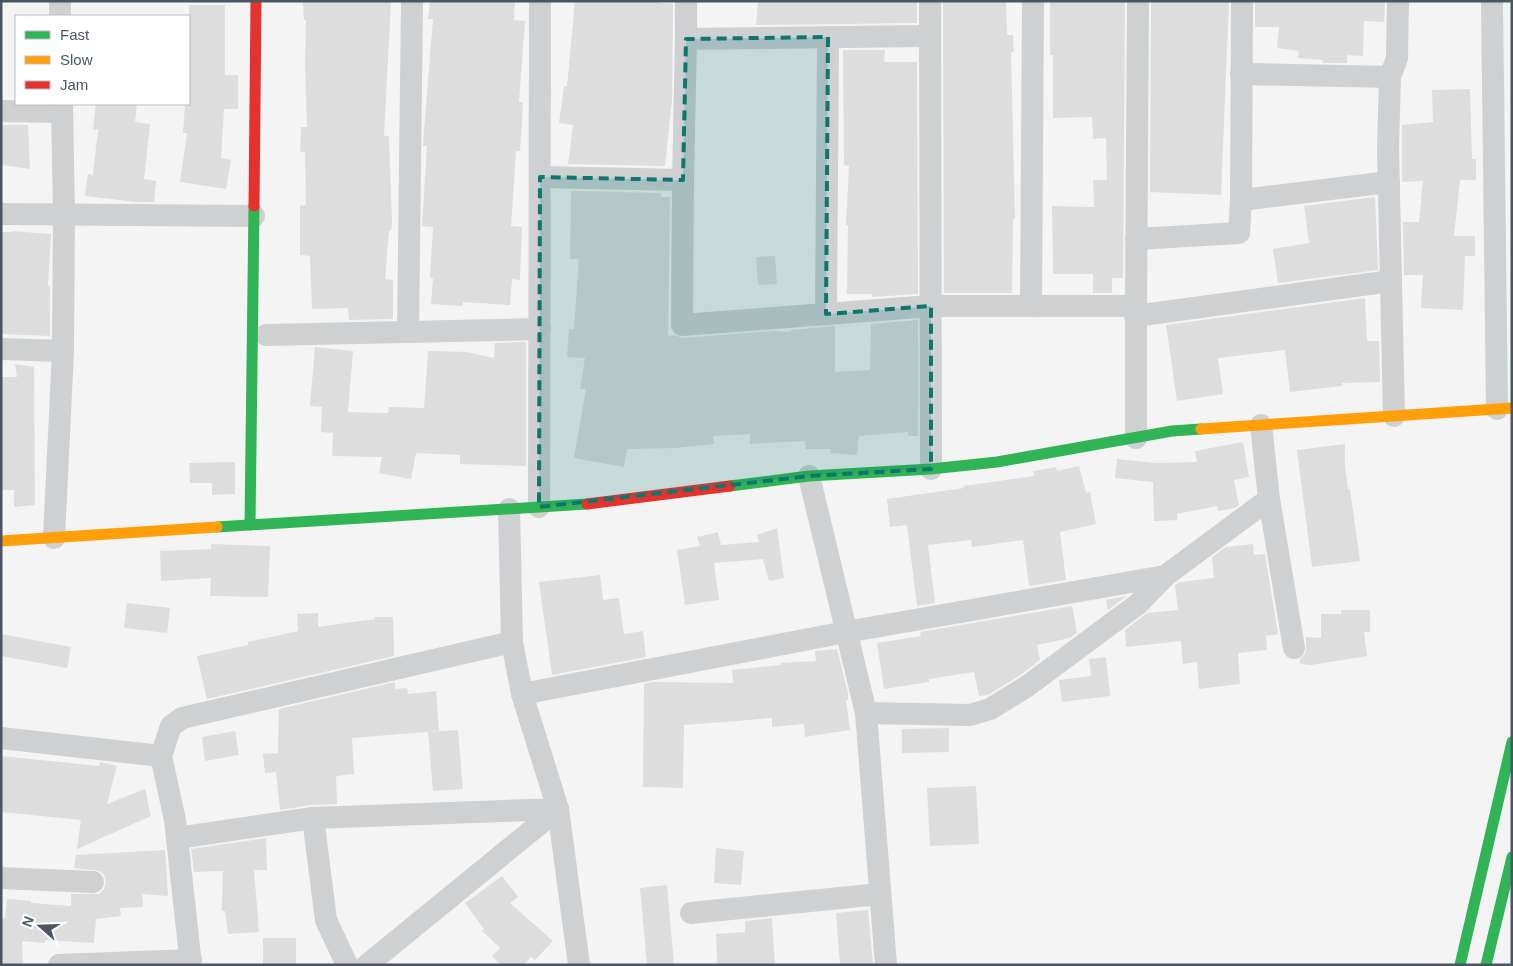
<svg xmlns="http://www.w3.org/2000/svg" width="1513" height="966" font-family="Arial,sans-serif">
<style>
.building{fill:#ddddde}
.lines{fill:none;stroke-linecap:round;stroke-linejoin:round}
.street{stroke:#ced0d2;stroke-width:22}
.fast{stroke:#30b455;stroke-width:11}
.slow{stroke:#ff9f0a;stroke-width:11}
.jam{stroke:#e5322d;stroke-width:11}
.marked{fill:#0f766e;fill-opacity:0.2;stroke:#0f766e;stroke-width:4;stroke-dasharray:10 6;stroke-linejoin:round}
</style>
<rect width="100%" height="100%" fill="#f4f4f4"/>
<!-- building -->
<g class="building">
<path d="M391 1 384 136H389L392 224 391 231 389 230 385 279 393 280V319L349 320 348 308 312 309 310 256 300 255V206L306 205 305 152H300L301 127H307L305 66 306 20H304L303 2Z"/>
<path d="M430 1H515L514 20 525 21 519 102H523L520 151H516L511 226 522 227 521 251 520 280 512 279 510 305 463 302V306L431 304 433 278H430L433 227 422 226 427 146H423L424 130 433 19H428Z"/>
<path d="M575 1H660V3L673 4 672 100 665 166 568 164 573 125 559 123 564 86 567 87Z"/>
<path d="M758 1H917V23L756 25Z"/>
<path d="M943 1H1006L1007 35H1013L1014 52H1011L1015 219H1013L1012 293H944Z"/>
<path d="M1050 1H1125L1123 278H1112V293H1093V274H1053L1052 206 1094 207 1093 180H1107L1106 138 1093 139 1092 117 1053 118V55H1050Z"/>
<path d="M1151 1H1229L1221 195 1150 192Z"/>
<path d="M1255 1H1385L1384 22 1364 21 1363 56 1347 55V63H1323V60L1298 58 1299 51 1277 48 1279 27H1255Z"/>
<path d="M189 5H225V75H238V109H224L221 158 231 160 226 189 180 182 187 133H183L185 104H189Z"/>
<path d="M843 50H885L884 62H917L918 294 872 297V294H847L848 225H846L849 166 844 165Z"/>
<path d="M1470 89 1472 159H1476V180H1460L1454 236H1475V256H1465L1463 310 1421 308 1423 275H1404L1403 222H1419L1423 181 1402 182V125L1433 122 1432 90Z"/>
<path d="M96 104H137L135 122 150 124 144 179 156 181 154 202H136L85 196 88 174 93 175 98 129 93 130Z"/>
<path d="M2 125H28L30 169 1 165Z"/>
<path d="M571 191 661 193V197H670L668 336 674 335 683 338 775 331 791 332V330L835 326V372L870 370 871 324 918 320V436H908V432L859 436 857 455 830 453 831 449H806L805 441 750 444V434L713 436 714 444 675 448 627 449 624 467 574 458 586 389H580L585 358 567 357 569 329H574L579 259H570Z"/>
<path d="M1375 197 1378 270 1278 283 1273 249 1309 243 1304 206Z"/>
<path d="M12 231 51 234 48 286H50V336L1 334 2 232H12Z"/>
<path d="M775 256 777 284 758 285 756 257Z"/>
<path d="M1365 298 1367 341H1379L1380 382 1342 383V386L1290 392 1285 350 1218 358 1223 394 1177 401 1166 325Z"/>
<path d="M526 342V466L460 464V455L416 453 411 479 379 473 382 457 332 456 333 433 321 432 322 407 310 406 315 347 353 351 348 412 388 413 389 407 424 408 428 351 467 352 494 358 495 343Z"/>
<path d="M15 364 34 367 35 505 14 507V490H1V377H17Z"/>
<path d="M1243 442 1249 477 1234 480 1239 505 1235 508 1218 511 1217 506 1177 514V520L1154 521 1153 482 1115 478 1117 459 1156 463 1197 462 1195 451Z"/>
<path d="M1345 444V467L1348 489H1350L1360 561 1312 567 1297 450Z"/>
<path d="M235 462V494L212 495V483H190L189 463Z"/>
<path d="M1079 466 1086 493 1090 492 1096 524 1060 532 1066 580 1029 586 1023 540 972 547 971 540 928 545 935 603 917 606 907 525 890 527 887 499 964 488 963 486 1034 476 1033 471 1056 467 1057 471Z"/>
<path d="M777 528 784 578 769 581 763 559 714 563 719 600 685 605 677 550 700 546 697 537 718 532 721 545 759 542 757 535Z"/>
<path d="M211 544 270 546 268 597 210 596 211 578 161 581 160 551 211 549Z"/>
<path d="M1253 544 1254 555 1265 554 1278 634 1266 636 1267 650 1238 653 1240 684 1199 689 1197 662 1183 664 1181 641 1126 647 1125 630 1147 613 1178 610 1175 585 1180 582 1214 578 1212 557 1226 547Z"/>
<path d="M600 575 603 600 619 598 624 634 643 631 646 657 552 675 539 582Z"/>
<path d="M1127 596 1108 610 1106 600Z"/>
<path d="M127 603 170 608 167 633 124 628Z"/>
<path d="M1072 606 1077 633 1070 638 1037 645 1040 660 1019 676 988 695 979 696 974 672 929 679V682L884 689 877 643 921 636 920 632Z"/>
<path d="M1341 610H1370V632H1364L1367 656 1311 665 1300 664V659L1306 652V637L1321 638V614H1341Z"/>
<path d="M318 613V627L375 619 374 617H393L394 656 207 699 197 656 248 645V642L298 631 297 614Z"/>
<path d="M1 634 71 647 67 668 1 656Z"/>
<path d="M837 649 848 693V700H846L850 730 805 737 804 724 772 727V718L684 725 683 788 643 787 644 684 652 682 733 683 732 670 781 665V663L816 661 815 651Z"/>
<path d="M1106 657 1110 696 1062 702 1059 680 1091 676 1089 659Z"/>
<path d="M395 682V689L407 688 408 694 436 691 439 731 352 738 354 774 336 776 337 804 311 805 280 810 276 772 265 773 263 754 278 753 279 709Z"/>
<path d="M949 728V752L902 753V729Z"/>
<path d="M458 730 463 789 433 791 428 732Z"/>
<path d="M235 731 239 755 205 761 202 737Z"/>
<path d="M1 756 99 766 100 762 117 766 107 804 145 789 151 816 77 849 81 820 1 812Z"/>
<path d="M976 786 979 844 930 846 927 788Z"/>
<path d="M266 838 267 870H254L259 932 228 934 225 911H222L223 871 194 872 191 849Z"/>
<path d="M716 848 744 851 741 885 714 883Z"/>
<path d="M165 850 168 896 142 894 143 907 120 908 121 916 96 919 94 943 45 940V943L22 941 23 965H1V918H5L7 899 31 901V903L71 906V894H99L104 889 106 883 105 876 100 871 74 868 76 855Z"/>
<path d="M502 876 518 897 510 903 553 941 535 960 531 957 524 965H501L492 956 500 948 482 931 484 929 465 903Z"/>
<path d="M667 885 674 965H647L640 888Z"/>
<path d="M868 910 873 965H840L836 913Z"/>
<path d="M772 918 775 965H717L716 934 745 932V921Z"/>
<rect x="263" y="938" width="33" height="27"/>
</g>
<g class="lines">
<!-- street -->
<g class="street">
<path d="M60 1V16"/>
<path d="M686 1V39"/>
<path d="M930 1 931 469"/>
<path d="M1492 1 1497 409"/>
<path d="M1241 74 1390 77"/>
<path d="M1 111 62 112"/>
<path d="M540 177 683 180 682 325 931 306H1136V438"/>
<path d="M683 180 686 39 930 36"/>
<path d="M1241 200 1389 182"/>
<path d="M1 214 254 216"/>
<path d="M1136 239 1239 233 1241 200 1242 1"/>
<path d="M1031 306 1033 1"/>
<path d="M1136 306 1138 1"/>
<path d="M826 314 828 37"/>
<path d="M1135 316 1391 281"/>
<path d="M408 332 412 1"/>
<path d="M266 335 540 329"/>
<path d="M1 349 63 351"/>
<path d="M1394 416 1388 148 1390 77 1397 58 1398 1"/>
<path d="M809 476 866 713 886 965"/>
<path d="M1269 499 1294 648"/>
<path d="M539 507 540 1"/>
<path d="M54 538 63 351 64 215 62 104"/>
<path d="M522 694 846 632 1165 576"/>
<path d="M866 713 970 715 990 709 1026 687 1138 604 1165 576 1269 499 1261 425"/>
<path d="M1 738 161 756 171 726 182 718 512 642 509 509"/>
<path d="M161 756 175 820 191 965"/>
<path d="M558 809 579 965"/>
<path d="M313 818 326 920 347 965"/>
<path d="M177 838 313 818 558 809 522 694 512 642"/>
<path d="M1 878 93 882"/>
<path d="M691 913 880 894"/>
<path d="M59 965 191 960"/>
<path d="M367 965 558 809"/>
</g>
<!-- fast -->
<g class="fast">
<path d="M730 486 809 476 931 469 997 462 1172 431 1201 429"/>
<path d="M250 525 254 206"/>
<path d="M217 527 587 504"/>
<path d="M1460 965 1512 742"/>
<path d="M1486 965 1512 857"/>
</g>
<!-- slow -->
<g class="slow">
<path d="M1201 429 1512 408"/>
<path d="M1 541 217 527"/>
</g>
<!-- jam -->
<g class="jam">
<path d="M254 206 256 1"/>
<path d="M587 504 730 486"/>
</g>
</g>
<!-- marked area -->
<path class="marked" d="M828 37 826 314 931 306V469L809 476 539 507 540 177 683 180 686 39Z"/>
<!-- border -->
<rect width="1513" height="966" fill="none" stroke="#4a5661" stroke-width="5"/>
<!-- legend -->
<rect x="15" y="15" width="175" height="90" fill="#ffffff" stroke="#b7bbc0"/>
<rect x="25" y="31" width="25" height="8" fill="#30b455" stroke="#b7bbc0"/>
<text x="60" y="40" font-size="15" fill="#4a5661">Fast</text>
<rect x="25" y="56" width="25" height="8" fill="#ff9f0a" stroke="#b7bbc0"/>
<text x="60" y="65" font-size="15" fill="#4a5661">Slow</text>
<rect x="25" y="81" width="25" height="8" fill="#e5322d" stroke="#b7bbc0"/>
<text x="60" y="90" font-size="15" fill="#4a5661">Jam</text>
<!-- north arrow -->
<g transform="translate(40 926) rotate(290)" stroke="#ffffff" stroke-width="4" paint-order="stroke">
<path d="M0-4L9 19L0 12L-9 19Z" fill="#4a5661"/>
<text y="-8" font-size="14" font-weight="bold" text-anchor="middle" fill="#4a5661">N</text>
</g>
</svg>
